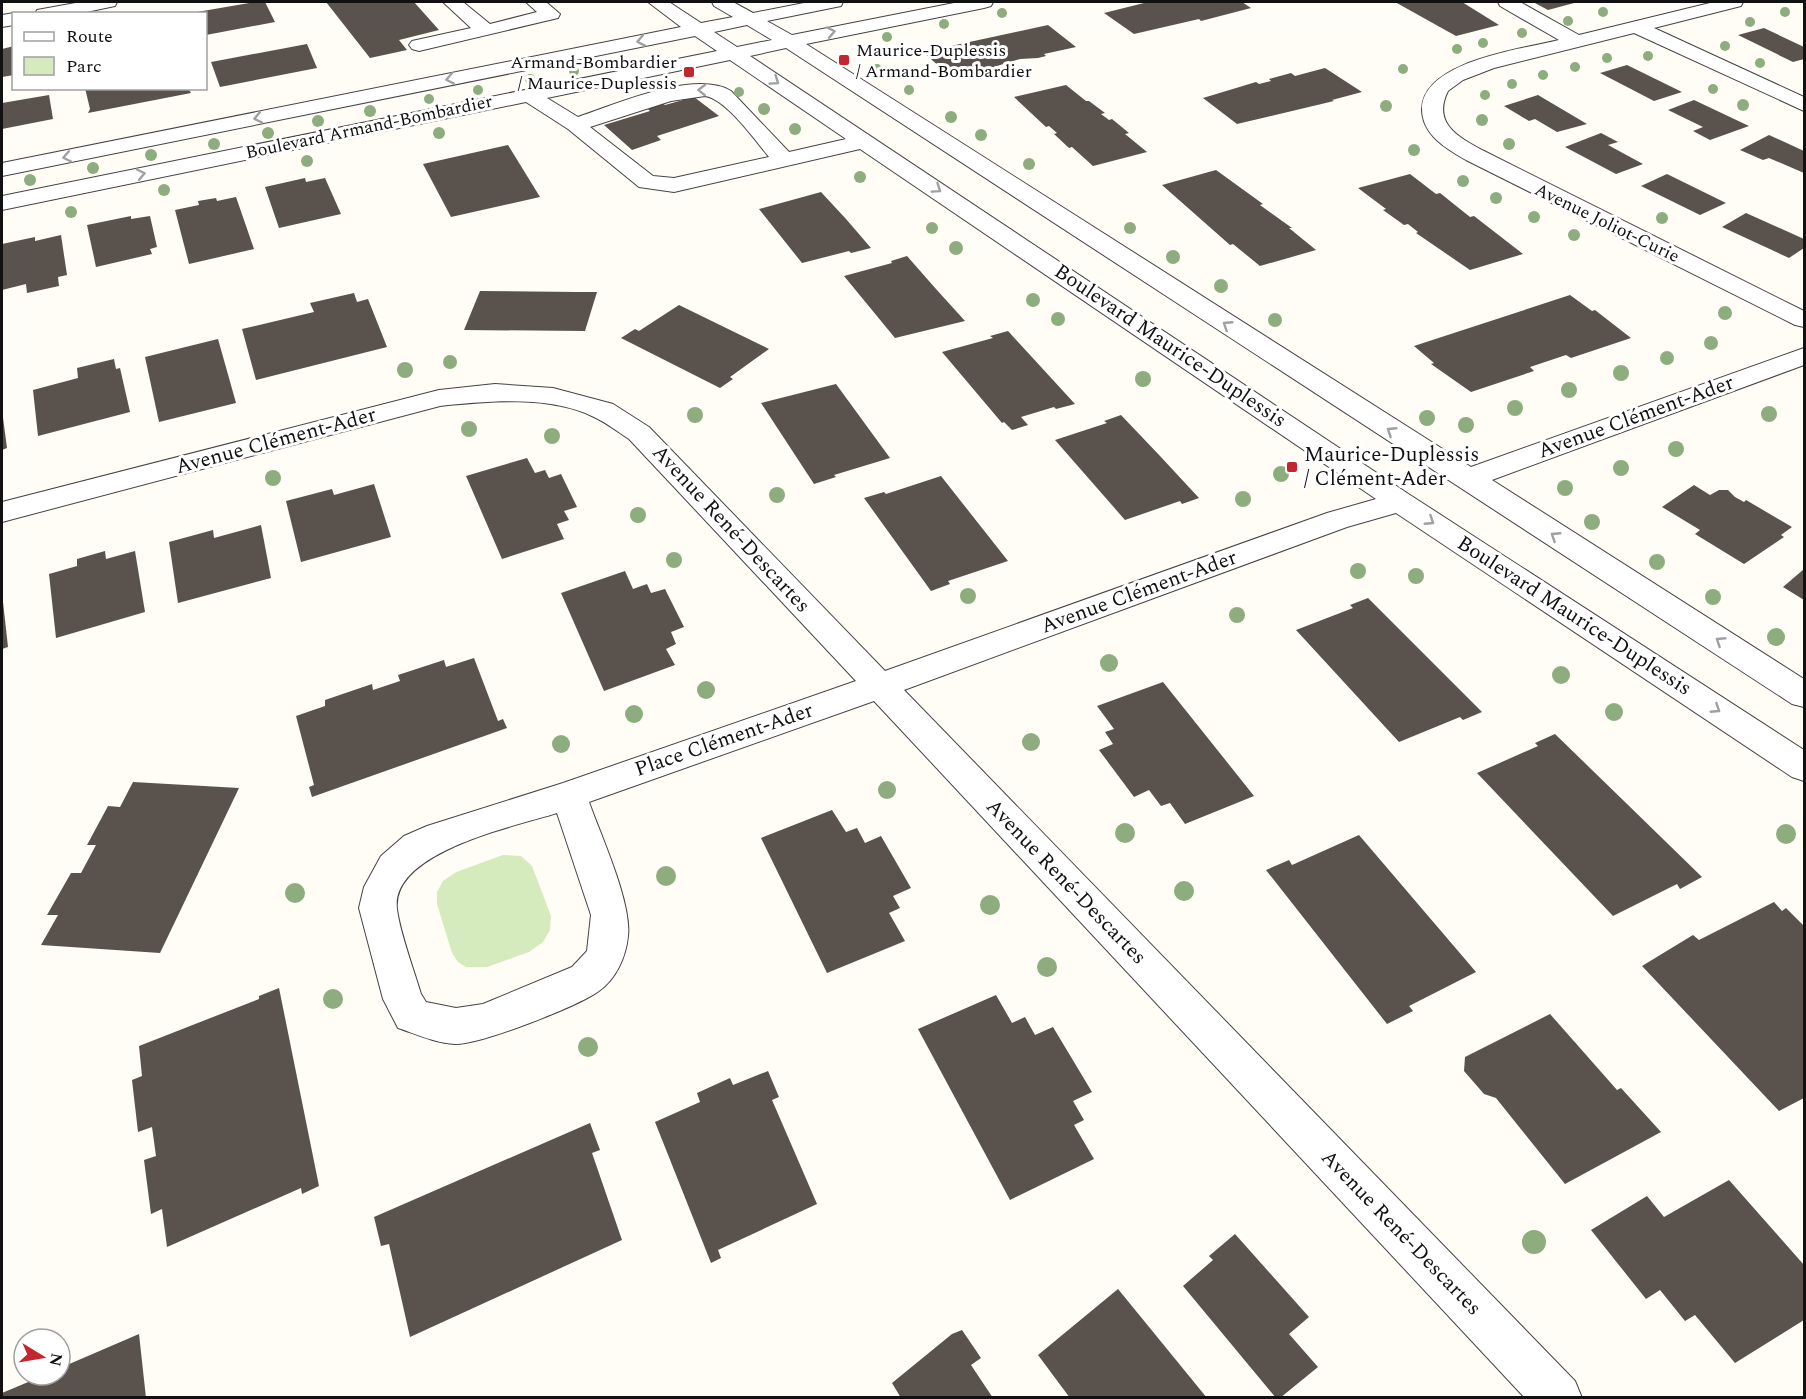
<svg xmlns="http://www.w3.org/2000/svg" width="1806" height="1399" font-family="Spectral,serif">
<style>
.green{fill:#d5ebbd}
.building{fill:#5a524d}
.lines{fill:none;stroke-linecap:round;stroke-linejoin:round}
.minor-casing{stroke:#444;stroke-width:2}
.minor{fill:#fff;fill-rule:evenodd}
.tree{fill:#8dad7f}
.oneway{stroke:#a0a0a0}
.poi-dot{fill:#c4262e;stroke:#fff;stroke-width:2}
.labels{text-anchor:middle;dominant-baseline:central;stroke-width:6;stroke-linejoin:round;paint-order:stroke}
.far-poi-label{font-size:18px;fill:#111;stroke:#fff;text-anchor:start}
.far-street-label{font-size:18px;fill:#111;stroke:#fff}
.street-label{font-size:21px;fill:#111;stroke:#fff}
.poi-label{font-size:21px;fill:#111;stroke:#fff;text-anchor:start}
</style>
<rect width="100%" height="100%" fill="#fffdf5"/>
<!-- green -->
<path class="green" d="M503 855 521 856 532 866 551 916 550 930 543 942 529 952 487 967H466L458 962 452 953 437 904V892L443 881 456 872Z"/>
<!-- building -->
<g class="building">
<path d="M255 2H265L275 22 206 35V14L197 12Z"/>
<path d="M326 2H414L439 30 399 40 407 50 370 58Z"/>
<path d="M1148 2H1242L1251 8 1201 21 1199 19 1134 34 1104 13Z"/>
<path d="M1395 2H1462L1499 25 1456 36Z"/>
<path d="M1533 2H1578L1548 10Z"/>
<path d="M1048 25 1076 47 1044 54 1046 56 1038 58 1020 59 984 70 982 68 949 75 923 52Z"/>
<path d="M1764 28 1804 47V59L1793 62 1738 35Z"/>
<path d="M307 44 317 68 220 87 211 62Z"/>
<path d="M14 46V75L2 77V49Z"/>
<path d="M1627 65 1682 92 1654 101 1600 73Z"/>
<path d="M1325 68 1362 92 1332 100 1334 101 1237 124 1203 98 1256 82 1259 84 1271 81 1269 79 1291 73 1295 76Z"/>
<path d="M1066 85 1086 101H1089L1105 113 1101 114 1109 120 1112 119 1129 133 1125 134 1147 152 1093 166 1072 147 1069 148 1054 134 1057 133 1049 126 1046 127 1014 97Z"/>
<path d="M85 88H188L191 93 88 113 90 109Z"/>
<path d="M49 95 53 119 2 129V103Z"/>
<path d="M1538 95 1587 124 1557 132 1535 119 1529 121 1504 106Z"/>
<path d="M694 97 719 116 657 136 661 140 632 150 604 125 650 111 647 108 662 103 665 105Z"/>
<path d="M1694 100 1749 126 1710 140 1693 131 1703 127 1668 110Z"/>
<path d="M1601 133 1618 142 1608 145 1643 164 1616 174 1565 147Z"/>
<path d="M1769 135 1804 151V173L1769 158 1763 160 1740 150Z"/>
<path d="M508 145 540 197 451 217 423 164Z"/>
<path d="M1216 170 1263 204 1260 205 1292 228H1289L1316 250 1260 266 1233 244 1230 245 1162 185Z"/>
<path d="M1410 174 1436 194 1440 193 1470 217 1474 216 1523 254 1470 270 1416 233 1418 232 1408 224 1404 225 1383 210 1386 209 1358 188Z"/>
<path d="M1667 174 1726 203 1700 215 1641 186Z"/>
<path d="M305 178 306 182 325 178 341 214 279 228 265 187Z"/>
<path d="M821 192 846 219 871 248 851 253 849 251 802 263 759 209Z"/>
<path d="M236 197 254 249 189 264 175 210 199 205 198 201 216 198 217 201Z"/>
<path d="M1746 213 1804 239V248L1789 258 1722 227Z"/>
<path d="M131 216V219L150 216 157 247 150 249 152 254 96 267 87 225Z"/>
<path d="M61 235 67 275 58 277 59 286 27 293 26 284 2 290V244L35 237V241Z"/>
<path d="M907 256 936 289 965 321 895 338 844 276 892 263 891 261Z"/>
<path d="M480 291 577 292H597L585 331 464 330Z"/>
<path d="M354 293 357 302 368 299 387 347 256 380 242 329 314 312 310 303Z"/>
<path d="M1570 295 1592 311 1595 310 1631 338 1571 358 1566 355 1530 367 1534 371 1471 392 1431 364 1434 363 1414 346Z"/>
<path d="M679 305 769 349 730 377 733 379 720 388 621 338 635 329 639 331Z"/>
<path d="M1008 331 1075 404 1056 409 1054 407 1021 417 1028 425 1012 430 1004 422 1002 423 942 352 993 338 990 336Z"/>
<path d="M218 339 236 403 159 422 145 357Z"/>
<path d="M114 359 116 369 120 368 130 412 38 436 33 390 78 378 77 368Z"/>
<path d="M836 384 890 458 834 475 836 477 814 484 761 403Z"/>
<path d="M2 410 7 448 2 450Z"/>
<path d="M1121 415 1160 456 1199 498 1182 504 1180 501 1125 520 1055 440 1107 423 1104 421Z"/>
<path d="M527 458 535 473 545 470 549 478 561 474 577 507 564 511 569 520 557 524 564 539 502 559 466 476Z"/>
<path d="M941 476 1008 561 948 581 950 584 931 591 864 498 884 492 886 494Z"/>
<path d="M374 484 391 537 301 562 286 501 332 489 334 495Z"/>
<path d="M1694 485 1710 495 1719 490H1728L1735 497 1744 502 1746 500 1792 527 1781 535 1784 537 1744 564 1695 534 1700 530 1662 507Z"/>
<path d="M261 525 271 578 178 603 169 542 213 530 214 538Z"/>
<path d="M105 551 106 559 135 551 145 612 56 638 49 574 77 566V559Z"/>
<path d="M1804 569V600L1783 587Z"/>
<path d="M625 571 633 589 647 584 651 593 665 589 684 627 671 632 676 644 666 649 675 665 604 691 561 593Z"/>
<path d="M2 593 8 647 2 649Z"/>
<path d="M1368 598 1482 712 1463 720 1460 717 1399 742 1296 630 1353 608 1350 605Z"/>
<path d="M474 658 498 721 503 719 507 728 312 797 309 787 314 785 296 716 325 706V700L372 684 373 690 400 681 398 675 444 660 446 667Z"/>
<path d="M1163 682 1207 737 1254 796 1185 824 1170 803 1161 806 1149 790 1134 797 1099 750 1113 744 1105 732 1114 729 1097 706Z"/>
<path d="M1555 734 1626 803 1702 877 1680 889 1677 884 1613 916 1477 773 1538 746 1535 743Z"/>
<path d="M133 782 239 788 160 953 41 945 58 915H47L71 873H81L96 845H87L108 806 120 807Z"/>
<path d="M832 810 846 832 857 828 865 843 881 836 911 888 893 896 900 908 889 913 905 941 827 973 761 838Z"/>
<path d="M1359 835 1476 972 1409 1006 1413 1011 1387 1024 1266 870 1289 860 1292 865Z"/>
<path d="M1774 902 1782 911 1786 908 1804 926V1098L1779 1111 1642 966 1693 935 1699 940Z"/>
<path d="M279 988 319 1186 302 1194 301 1188 167 1247 162 1209 151 1214 144 1160 156 1156 152 1127 138 1132 132 1080 142 1076 139 1046 259 999V996Z"/>
<path d="M996 995 1012 1023 1025 1017 1035 1035 1053 1027 1092 1092 1073 1101 1084 1120 1074 1125 1094 1159 1010 1200 918 1029Z"/>
<path d="M1550 1014 1617 1090 1621 1088 1661 1132 1565 1184 1496 1098 1484 1094 1464 1071 1465 1057Z"/>
<path d="M768 1071 779 1097 772 1100 817 1204 718 1250 721 1258 711 1263 655 1122 700 1102 697 1093 730 1078 733 1085Z"/>
<path d="M590 1123 600 1150 592 1153 622 1240 410 1337 389 1244 381 1246 374 1217Z"/>
<path d="M1729 1180 1804 1265V1320L1735 1363 1695 1315 1685 1321 1660 1290 1646 1299 1591 1230 1647 1196 1664 1217Z"/>
<path d="M1235 1234 1309 1317 1289 1334 1318 1367 1280 1398H1276L1183 1286 1213 1260 1209 1256Z"/>
<path d="M1118 1289 1207 1398H1070L1038 1355Z"/>
<path d="M962 1330 981 1358 971 1365 993 1398H901L892 1383 952 1334Z"/>
<path d="M139 1334 146 1398H2V1393L45 1375H60V1368Z"/>
</g>
<g class="lines">
<!-- minor casing -->
<g class="minor-casing">
<g id="minor">
<path d="M81 2H117L115 6 77 14H35L37 10Z"/>
<path d="M443 2H463L490 24 537 12 526 2H546L560 14 558 18 419 51 412 49 409 45 412 41 471 28Z"/>
<path d="M648 2H669L701 23 733 17 714 6 712 2H733L753 13 809 2H843L841 6 767 21 792 35 959 2H993L991 6 984 8 806 44 1471 467 1804 348V365L1492 480 1804 679V707L1792 704 786 48 750 56 1410 495 1804 750V781L1792 777 1396 513 1347 527 904 690 1575 1381 1582 1398H1525L874 701 589 802C601 836 632 903 628 936 626 957 616 979 599 991 579 1006 479 1045 455 1044 435 1043 416 1034 398 1028L383 999 359 908 364 887 381 856 404 836 427 826 563 783 856 681 629 439C618 432 607 423 594 417 550 395 487 401 440 406L2 522V502L439 390 495 384 553 388 613 404 649 427 885 671 1327 513 1376 499 860 149 674 192 639 187 568 129 526 102 2 210V196L717 51 695 36 2 176V163L681 27ZM747 25 772 40 737 47 714 32ZM730 60 846 139 789 152 731 91C695 69 614 105 578 117L547 98ZM705 96C726 99 755 140 769 157L674 178 653 176 590 127 671 101ZM557 813 591 915 587 951 572 967 483 1004 456 1008 426 1002 421 994C414 970 400 933 397 909 390 852 516 826 557 813Z"/>
<path d="M1498 2H1520L1579 35 1714 2H1743L1741 6 1654 28 1804 97V111L1634 33 1494 68 1463 80 1448 91C1432 123 1458 137 1482 150L1804 311V327L1795 325 1466 160C1447 149 1422 135 1422 109 1423 61 1523 49 1559 40L1500 6Z"/>
<path d="M14 13V25L2 27V15Z"/>
</g>
</g>
<!-- minor -->
<use href="#minor" class="minor"/>
</g>
<!-- trees -->
<g class="tree">
<circle cx="1603" cy="12" r="5"/>
<circle cx="1785" cy="12" r="5"/>
<circle cx="1002" cy="13" r="5"/>
<circle cx="1568" cy="21" r="5"/>
<circle cx="1750" cy="22" r="5"/>
<circle cx="944" cy="24" r="5"/>
<circle cx="1522" cy="33" r="5"/>
<circle cx="887" cy="37" r="5"/>
<circle cx="1483" cy="43" r="5"/>
<circle cx="1725" cy="46" r="5"/>
<circle cx="1457" cy="49" r="5"/>
<circle cx="1648" cy="56" r="5"/>
<circle cx="1607" cy="58" r="5"/>
<circle cx="1760" cy="63" r="5"/>
<circle cx="1575" cy="67" r="5"/>
<circle cx="877" cy="69" r="5"/>
<circle cx="1403" cy="69" r="5"/>
<circle cx="574" cy="71" r="5"/>
<circle cx="1543" cy="75" r="5"/>
<circle cx="530" cy="79" r="5"/>
<circle cx="1512" cy="84" r="5"/>
<circle cx="1713" cy="89" r="5"/>
<circle cx="478" cy="90" r="5"/>
<circle cx="909" cy="90" r="5"/>
<circle cx="739" cy="92" r="5"/>
<circle cx="1485" cy="95" r="5"/>
<circle cx="429" cy="99" r="5"/>
<circle cx="1743" cy="105" r="6"/>
<circle cx="1386" cy="106" r="6"/>
<circle cx="764" cy="109" r="6"/>
<circle cx="370" cy="111" r="6"/>
<circle cx="951" cy="117" r="6"/>
<circle cx="1482" cy="120" r="6"/>
<circle cx="318" cy="121" r="6"/>
<circle cx="795" cy="129" r="6"/>
<circle cx="268" cy="133" r="6"/>
<circle cx="439" cy="133" r="6"/>
<circle cx="981" cy="135" r="6"/>
<circle cx="214" cy="144" r="6"/>
<circle cx="1509" cy="144" r="6"/>
<circle cx="1414" cy="150" r="6"/>
<circle cx="151" cy="155" r="6"/>
<circle cx="307" cy="161" r="6"/>
<circle cx="1029" cy="164" r="6"/>
<circle cx="93" cy="168" r="6"/>
<circle cx="860" cy="177" r="6"/>
<circle cx="30" cy="180" r="6"/>
<circle cx="1463" cy="181" r="6"/>
<circle cx="164" cy="190" r="6"/>
<circle cx="1496" cy="198" r="6"/>
<circle cx="71" cy="212" r="6"/>
<circle cx="1534" cy="217" r="6"/>
<circle cx="1662" cy="218" r="6"/>
<circle cx="932" cy="228" r="6"/>
<circle cx="1130" cy="228" r="6"/>
<circle cx="1574" cy="235" r="6"/>
<circle cx="956" cy="248" r="7"/>
<circle cx="1173" cy="257" r="7"/>
<circle cx="1221" cy="286" r="7"/>
<circle cx="1033" cy="300" r="7"/>
<circle cx="1725" cy="313" r="7"/>
<circle cx="1058" cy="319" r="7"/>
<circle cx="1275" cy="320" r="7"/>
<circle cx="1711" cy="343" r="7"/>
<circle cx="1667" cy="358" r="7"/>
<circle cx="450" cy="362" r="7"/>
<circle cx="405" cy="370" r="8"/>
<circle cx="1621" cy="373" r="8"/>
<circle cx="1143" cy="379" r="8"/>
<circle cx="1569" cy="390" r="8"/>
<circle cx="1515" cy="408" r="8"/>
<circle cx="1769" cy="414" r="8"/>
<circle cx="695" cy="415" r="8"/>
<circle cx="1427" cy="418" r="8"/>
<circle cx="1466" cy="425" r="8"/>
<circle cx="469" cy="429" r="8"/>
<circle cx="552" cy="436" r="8"/>
<circle cx="1676" cy="449" r="8"/>
<circle cx="1621" cy="468" r="8"/>
<circle cx="1281" cy="474" r="8"/>
<circle cx="273" cy="478" r="8"/>
<circle cx="1565" cy="488" r="8"/>
<circle cx="777" cy="495" r="8"/>
<circle cx="1243" cy="499" r="8"/>
<circle cx="638" cy="515" r="8"/>
<circle cx="1592" cy="522" r="8"/>
<circle cx="674" cy="560" r="8"/>
<circle cx="1657" cy="562" r="8"/>
<circle cx="1358" cy="571" r="8"/>
<circle cx="1416" cy="576" r="8"/>
<circle cx="968" cy="596" r="8"/>
<circle cx="1713" cy="597" r="8"/>
<circle cx="1237" cy="615" r="8"/>
<circle cx="1776" cy="637" r="9"/>
<circle cx="1109" cy="663" r="9"/>
<circle cx="1561" cy="675" r="9"/>
<circle cx="706" cy="690" r="9"/>
<circle cx="1614" cy="712" r="9"/>
<circle cx="634" cy="714" r="9"/>
<circle cx="1031" cy="742" r="9"/>
<circle cx="561" cy="744" r="9"/>
<circle cx="887" cy="790" r="9"/>
<circle cx="1125" cy="833" r="10"/>
<circle cx="1786" cy="834" r="10"/>
<circle cx="666" cy="876" r="10"/>
<circle cx="1184" cy="891" r="10"/>
<circle cx="295" cy="893" r="10"/>
<circle cx="990" cy="905" r="10"/>
<circle cx="1047" cy="967" r="10"/>
<circle cx="333" cy="999" r="10"/>
<circle cx="588" cy="1047" r="10"/>
<circle cx="1534" cy="1242" r="12"/>
</g>
<!-- one-way arrows -->
<defs><path id="oneway-chevron" d="M-2-3.5L2.5 0L-2 3.5" fill="none" stroke-width="1.6" stroke-linecap="round" stroke-linejoin="round" transform="scale(1.5)"/></defs>
<g class="oneway">
<use href="#oneway-chevron" transform="translate(831 32) rotate(-11)"/>
<use href="#oneway-chevron" transform="translate(641 41) rotate(169)"/>
<use href="#oneway-chevron" transform="translate(450 79) rotate(169)"/>
<use href="#oneway-chevron" transform="translate(775 81) rotate(34)"/>
<use href="#oneway-chevron" transform="translate(702 90) rotate(-179)"/>
<use href="#oneway-chevron" transform="translate(258 118) rotate(168)"/>
<use href="#oneway-chevron" transform="translate(67 157) rotate(168)"/>
<use href="#oneway-chevron" transform="translate(141 174) rotate(-12)"/>
<use href="#oneway-chevron" transform="translate(937 189) rotate(34)"/>
<use href="#oneway-chevron" transform="translate(1227 325) rotate(-147)"/>
<use href="#oneway-chevron" transform="translate(1391 431) rotate(-147)"/>
<use href="#oneway-chevron" transform="translate(1430 521) rotate(33)"/>
<use href="#oneway-chevron" transform="translate(1555 536) rotate(-147)"/>
<use href="#oneway-chevron" transform="translate(1720 641) rotate(-147)"/>
<use href="#oneway-chevron" transform="translate(1716 709) rotate(33)"/>
</g>
<!-- markers -->
<g class="poi-dot">
<rect x="838" y="54" width="12" height="12" rx="3"/>
<rect x="683" y="66" width="12" height="12" rx="3"/>
<rect x="1286" y="461" width="12" height="12" rx="3"/>
</g>
<g class="labels">
<!-- far-poi labels -->
<g class="far-poi-label">
<text x="856" y="50">Maurice-Duplessis<tspan x="856" dy="21">/ Armand-Bombardier</tspan></text>
<text x="677" y="62" text-anchor="end">Armand-Bombardier<tspan x="677" dy="21">/ Maurice-Duplessis</tspan></text>
</g>
<!-- far-street labels -->
<g class="far-street-label">
<text transform="translate(369 127) rotate(-12)">Boulevard Armand-Bombardier</text>
<text transform="translate(1607 223) rotate(26)">Avenue Joliot-Curie</text>
</g>
<!-- street labels -->
<g class="street-label">
<text transform="translate(1170 346) rotate(34)">Boulevard Maurice-Duplessis</text>
<text transform="translate(1636 417) rotate(-20)">Avenue Clément-Ader</text>
<text transform="translate(276 441) rotate(-15)">Avenue Clément-Ader</text>
<text transform="translate(731 529) rotate(47)">Avenue René-Descartes</text>
<text transform="translate(1139 592) rotate(-20)">Avenue Clément-Ader</text>
<text transform="translate(1574 616) rotate(33)">Boulevard Maurice-Duplessis</text>
<text transform="translate(724 740) rotate(-19)">Place Clément-Ader</text>
<text transform="translate(1066 882) rotate(46)">Avenue René-Descartes</text>
<text transform="translate(1401 1233) rotate(46)">Avenue René-Descartes</text>
</g>
<!-- poi labels -->
<g class="poi-label">
<text x="1304" y="455">Maurice-Duplessis<tspan x="1304" dy="24">/ Clément-Ader</tspan></text>
</g>
</g>
<!-- border -->
<rect width="1806" height="1399" fill="none" stroke="#111111" stroke-width="6"/>
<!-- legend -->
<rect x="12" y="12" width="195" height="78" fill="#ffffff" stroke="#a0a0a0" stroke-width="1.5"/>
<rect x="24" y="32" width="30" height="9" fill="#ffffff" stroke="#a0a0a0" stroke-width="1.5"/>
<text x="66" y="42" font-size="18" fill="#111111">Route</text>
<rect x="24" y="57" width="30" height="18" fill="#d5ebbd" stroke="#a0a0a0" stroke-width="1.5"/>
<text x="66" y="72" font-size="18" fill="#111111">Parc</text>
<!-- north arrow -->
<g transform="translate(42 1357) rotate(101)"><circle r="28" fill="#ffffff" stroke="#a0a0a0" stroke-width="1.5"/>
<path d="M0-4.5L10 22L0 15L-10 22Z" fill="#c4262e"/>
<text y="-9" font-size="16" font-weight="bold" text-anchor="middle" fill="#111111">N</text>
</g>
</svg>
